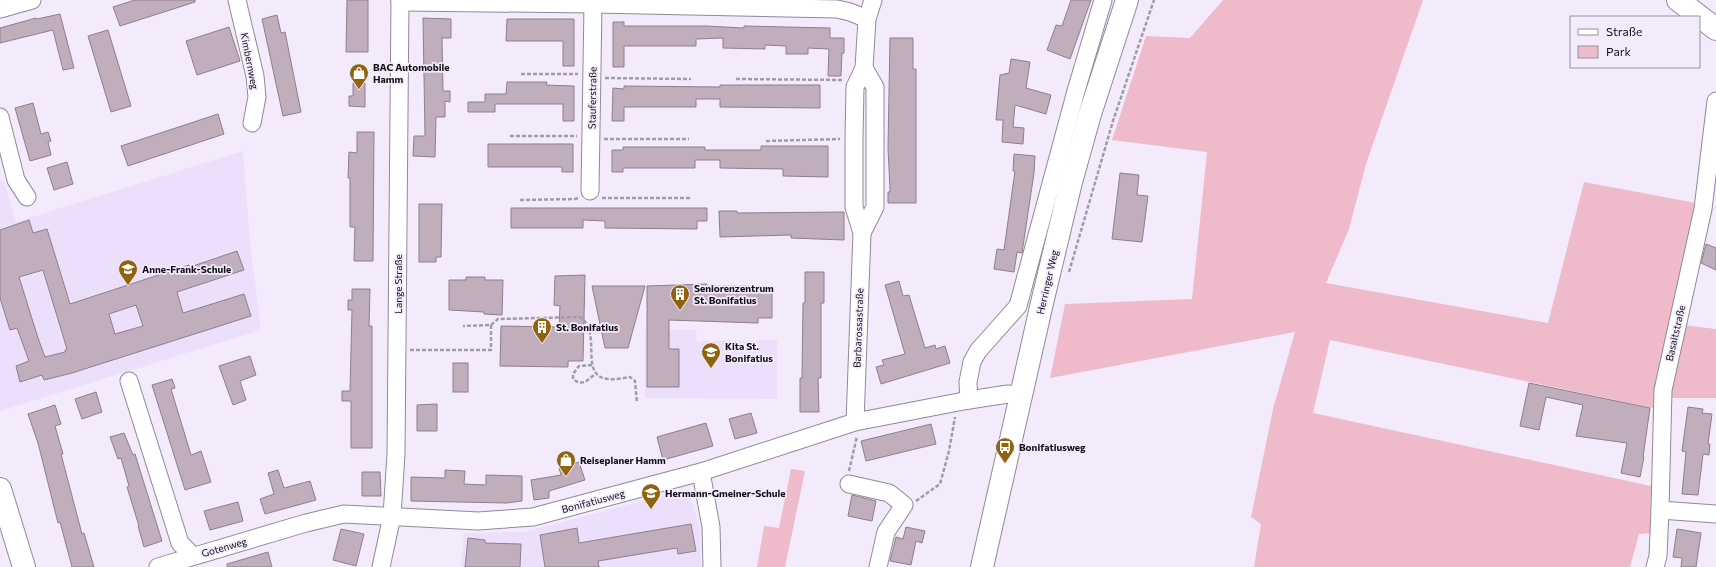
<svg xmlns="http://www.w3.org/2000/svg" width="1716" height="567" font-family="Commissioner,sans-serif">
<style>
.built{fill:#ecdffb}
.green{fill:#efbaca}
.building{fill:#c0aebd;stroke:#8f7e8c;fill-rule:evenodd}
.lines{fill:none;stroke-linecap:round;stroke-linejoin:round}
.minor-casing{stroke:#91889b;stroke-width:19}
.major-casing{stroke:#91889b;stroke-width:24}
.path{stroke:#a19ba8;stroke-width:2.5;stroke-dasharray:4 2;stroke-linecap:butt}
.minor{stroke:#fff;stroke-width:17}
.major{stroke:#fff;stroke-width:22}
.labels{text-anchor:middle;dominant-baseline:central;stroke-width:3.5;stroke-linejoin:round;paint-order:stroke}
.street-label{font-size:10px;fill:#100d14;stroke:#f3ebfc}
.poi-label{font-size:10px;font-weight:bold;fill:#100d14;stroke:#f3ebfc;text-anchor:start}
</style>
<rect width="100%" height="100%" fill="#f3ebfc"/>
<!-- built -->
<g class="built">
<path d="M243 151 250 242 261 330 0 411V182L4 181 16 222Z"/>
<path d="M645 330H696L697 341 777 340V399L645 398Z"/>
<path d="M688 489 700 531 701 567H461L464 533 524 532Z"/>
</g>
<!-- green -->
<g class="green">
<path d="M1223 0H1423L1366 164 1349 229 1326 283 1548 323 1584 182 1696 203 1653 408 1330 340 1313 413 1651 486 1650 533 1639 534 1630 567H1254L1261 524 1251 517 1273 409 1295 332 1050 378 1065 304 1192 299 1207 152 1112 140 1146 36 1190 38Z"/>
<path d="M1682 325 1716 329V398H1668Z"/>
<path d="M791 469 805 471 785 567H757L764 526 779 528Z"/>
</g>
<!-- building -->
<g class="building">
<path d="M135 0H195V2L120 26 113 7Z"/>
<path d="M347 0H368V52H346Z"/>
<path d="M1071 0H1091L1070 59 1047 50 1056 25 1062 26Z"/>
<path d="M60 14 74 68 63 70 53 30 0 43V28L36 18 37 19Z"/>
<path d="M277 15 281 33 285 32 301 112 283 116 262 19Z"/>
<path d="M423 18 451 19V38H442L443 91H450V102L445 101V117H436L435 157 413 156 414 136H425Z"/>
<path d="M507 19H574V66H563V41H506Z"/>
<path d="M613 22H624V26H706L744 28V26L830 28V38H844V53H842L841 76H828L829 49 808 48V54H786V46L765 45V49L723 48V38L696 39V46H624V67H613Z"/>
<path d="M229 27 240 61 197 75 186 41Z"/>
<path d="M108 30 131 106 111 112 88 36Z"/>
<path d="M890 38H913V69H916V203H888V192H890V189L888 148Z"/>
<path d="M1011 59 1030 62 1026 88 1051 95 1046 114 1015 105 1013 127 1024 128 1023 144 1002 142 1003 120H996L1000 75 1009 73Z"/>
<path d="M507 82H547L546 85 574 86V121H563V104H495V112H468V102H485V94H506Z"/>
<path d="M353 83H365V107L349 106V96H353Z"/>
<path d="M720 85H820V108L720 107V99H696V107H624V121H612L613 88 624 89V86L720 87Z"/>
<path d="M33 103 41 134 48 132 51 141 48 142 51 155 30 161 15 108Z"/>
<path d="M218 114 224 134 128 166 121 146Z"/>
<path d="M357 132H374L373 261H354L355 227H350V178H348L349 152 357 153Z"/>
<path d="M488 144H573V172H562V167H488Z"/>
<path d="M761 146H828V177L783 176V169L720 168V160H695V168H623V172H612V150H623V147H705V150H761Z"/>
<path d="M1014 154 1035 156 1034 173 1022 253 1017 252 1014 272 994 269 997 249 1004 250 1015 171H1013Z"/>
<path d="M67 162 73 184 54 190 47 168Z"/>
<path d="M1120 173 1139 175 1137 195 1148 196 1142 242 1112 239Z"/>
<path d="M419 204H442L441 257H436V262H419Z"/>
<path d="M511 208H707V221H697V229L605 228V221L583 220V228H511Z"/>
<path d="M719 211H737V213L844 212V240L791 238V235L720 237Z"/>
<path d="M29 220 33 233 47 229 70 304 189 265 190 267 237 251 244 270 177 292 183 313 244 294 251 316 72 373 44 380 42 375 20 382 16 366 29 361 17 328 10 330 0 298V230ZM43 270 67 349 65 350V352L45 357 38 338 19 277ZM136 305 143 326 115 334 109 314Z"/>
<path d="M1706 244 1716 248V270L1701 263Z"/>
<path d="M805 272H824V303H821V378H818L819 412H800V378H802L803 303H805Z"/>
<path d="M585 275 583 361H568V367L500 366 501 326 559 327 560 306 554 305 555 276Z"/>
<path d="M466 277H485V280H503L502 315 484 314V312L449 310V280H466Z"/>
<path d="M899 281 903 296 909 295 925 348 935 345 936 349 945 346 950 363 881 384 876 367 884 365 882 360 905 354 885 285Z"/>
<path d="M707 284 706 286H757L758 290H772V318H758V323L669 320V349H679V387H647V286Z"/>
<path d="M592 286H645L628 348H605Z"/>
<path d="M352 289H370L369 326H372V448H351V401H342V391H350L352 310H348V300H352Z"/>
<path d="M250 356 256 375 240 381 246 400 233 405 219 366Z"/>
<rect x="453" y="363" width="15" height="29"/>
<path d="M172 379 175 388 171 389 191 455 201 451 211 482 185 490 152 385Z"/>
<path d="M1529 383 1650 408 1643 457H1644L1640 477 1621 473 1627 443 1576 436 1583 405 1546 397 1539 430 1520 426Z"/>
<path d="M96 392 102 412 82 419 75 399Z"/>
<path d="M437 404V431H417V405Z"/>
<path d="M55 405 61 424 55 426 63 454H61L82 534 84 533 94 567H72L60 522 58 523 38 443 28 414Z"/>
<path d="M1688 407 1703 409 1702 413 1712 414 1708 444H1710L1709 455 1703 454 1698 495 1682 494 1686 452 1682 451Z"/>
<path d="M751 413 757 433 735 439 729 419Z"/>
<path d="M706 423 713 446 663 460 657 437Z"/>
<path d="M931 424 936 444 866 461 861 441Z"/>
<path d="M124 433 133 455 135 454 162 541 144 547 138 526H139L127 487 129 486 121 458 118 459 110 437Z"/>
<path d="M579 462 585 480 549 491V498L534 500 531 480 561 475 559 468Z"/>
<path d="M278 470 284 488 310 481 316 500 265 514 260 499 274 494 268 473Z"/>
<path d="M445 470 465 471 464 484 486 485V475L522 476V501L507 503 411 501V477L445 478Z"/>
<path d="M362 472H380L381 496H362Z"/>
<path d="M852 495 876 501 872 521 848 516Z"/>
<path d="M238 502 243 521 210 530 204 511Z"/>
<path d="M691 524 696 551 678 554 677 548 598 561 599 567H545L540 535 577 528 579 543Z"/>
<path d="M906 527 925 531 922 543 916 541 911 565 890 561 896 537 903 539Z"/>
<path d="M341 529 364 534 356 566 333 560Z"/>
<path d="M1677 529 1701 533 1696 567H1681L1682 558 1673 557Z"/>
<path d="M468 538 485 540V543L521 544 520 567H465Z"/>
<path d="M268 552 272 567H227V564Z"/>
</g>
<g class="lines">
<!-- minor casing -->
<g class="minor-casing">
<g id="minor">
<path d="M237 0 255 76 257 97 252 123"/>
<path d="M400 2 593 4 837 9 850 12 867 19"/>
<path d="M0 9 32 0"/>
<path d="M864 68 875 87V207L862 233 854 207V139L855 87Z"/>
<path d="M864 68 867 19 873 0"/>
<path d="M0 117 16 180 27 197"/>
<path d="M590 191 593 4"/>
<path d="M129 381 180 543 193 556"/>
<path d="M969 400 968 382 972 362 978 351 1018 306 1076 91 1103 0"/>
<path d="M855 422 862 233"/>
<path d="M701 472 711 527 712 567"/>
<path d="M849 484 889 493 904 505 886 532 878 567"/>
<path d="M1660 510 1716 514"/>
<path d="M158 567 306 523 344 514 478 521 533 517 701 472 855 422 969 400 1008 394 1021 395"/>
<path d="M381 567 392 516 396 454 400 0"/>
<path d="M1655 567 1658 556 1660 510 1663 390 1703 209 1716 101"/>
</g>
</g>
<!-- major casing -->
<g class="major-casing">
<g id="major">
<path d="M1678 0 1716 29"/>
<path d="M0 489 24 567"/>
<path d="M982 567 1042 303 1071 182 1090 114 1127 0"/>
</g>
</g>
<!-- path -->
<g class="path">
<path d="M521 74H578"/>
<path d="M605 78 691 79"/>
<path d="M736 79 844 80"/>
<path d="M510 136H577"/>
<path d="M604 139H689"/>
<path d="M766 141 840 139"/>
<path d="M602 198H691"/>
<path d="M520 200 575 199 578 198"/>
<path d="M1069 272 1113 121 1154 0"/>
<path d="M491 325 498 319 580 317C603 333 578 376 608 379 615 380 623 378 630 377L635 381 637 403"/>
<path d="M410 350H491V325L463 326"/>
<path d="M592 365 579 366 573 374V379C582 387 588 380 595 374"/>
<path d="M849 471 857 436"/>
<path d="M916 501 940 484 949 451 955 417"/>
</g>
<!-- minor -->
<use href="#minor" class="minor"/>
<!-- major -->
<use href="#major" class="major"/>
</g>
<!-- icons -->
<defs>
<g id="shop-pin" transform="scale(1)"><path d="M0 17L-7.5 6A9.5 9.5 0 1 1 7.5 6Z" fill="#90630d" stroke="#f3ebfc"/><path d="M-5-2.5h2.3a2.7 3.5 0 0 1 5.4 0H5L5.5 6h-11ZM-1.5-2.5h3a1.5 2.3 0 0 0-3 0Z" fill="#fff"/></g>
<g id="school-pin" transform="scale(1)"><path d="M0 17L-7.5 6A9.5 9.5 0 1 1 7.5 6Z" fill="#90630d" stroke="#f3ebfc"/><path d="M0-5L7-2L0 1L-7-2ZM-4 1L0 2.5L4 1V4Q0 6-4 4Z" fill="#fff"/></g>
<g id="building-pin" transform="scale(1)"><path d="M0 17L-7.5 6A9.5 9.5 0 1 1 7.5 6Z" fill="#90630d" stroke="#f3ebfc"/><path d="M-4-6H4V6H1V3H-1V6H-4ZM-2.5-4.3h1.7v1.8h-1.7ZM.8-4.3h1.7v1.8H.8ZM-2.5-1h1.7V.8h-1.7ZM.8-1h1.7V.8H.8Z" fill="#fff"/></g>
<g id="bus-pin" transform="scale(1)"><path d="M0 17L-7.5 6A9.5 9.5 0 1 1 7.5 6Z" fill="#90630d" stroke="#f3ebfc"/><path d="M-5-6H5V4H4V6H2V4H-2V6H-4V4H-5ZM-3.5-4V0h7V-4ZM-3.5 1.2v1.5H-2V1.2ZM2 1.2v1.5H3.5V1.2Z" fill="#fff"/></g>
</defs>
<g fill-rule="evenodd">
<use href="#shop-pin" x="359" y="73"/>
<use href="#school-pin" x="128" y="269"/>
<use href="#building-pin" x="680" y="294"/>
<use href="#building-pin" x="542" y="327"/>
<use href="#school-pin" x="711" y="352"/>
<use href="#bus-pin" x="1005" y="447"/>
<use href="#shop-pin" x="566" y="460"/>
<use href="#school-pin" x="651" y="493"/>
</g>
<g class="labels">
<!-- street labels -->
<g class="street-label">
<text transform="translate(250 61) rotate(79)">Kimbernweg</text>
<text transform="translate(592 98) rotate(-89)">Stauferstraße</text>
<text transform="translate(1047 282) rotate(-77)">Herringer Weg</text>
<text transform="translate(398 284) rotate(-90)">Lange Straße</text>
<text transform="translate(858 328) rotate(-88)">Barbarossastraße</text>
<text transform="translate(1675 333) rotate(-77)">Basaltstraße</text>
<text transform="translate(593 501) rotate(-15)">Bonifatiusweg</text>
<text transform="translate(224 547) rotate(-16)">Gotenweg</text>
</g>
<!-- poi labels -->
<g class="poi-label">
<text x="373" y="67">BAC Automobile<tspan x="373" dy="12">Hamm</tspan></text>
<text x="142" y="269">Anne-Frank-Schule</text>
<text x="694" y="288">Seniorenzentrum<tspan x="694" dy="12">St. Bonifatius</tspan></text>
<text x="556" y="327">St. Bonifatius</text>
<text x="725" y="346">Kita St.<tspan x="725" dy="12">Bonifatius</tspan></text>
<text x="1019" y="447">Bonifatiusweg</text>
<text x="580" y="460">Reiseplaner Hamm</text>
<text x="665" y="493">Hermann-Gmeiner-Schule</text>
</g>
</g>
<!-- legend -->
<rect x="1570" y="16" width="130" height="52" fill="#f3ebfc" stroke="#98929f"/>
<rect x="1578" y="29" width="20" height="6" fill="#ffffff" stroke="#98929f"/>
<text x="1606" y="36" font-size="12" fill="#100d14">Straße</text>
<rect x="1578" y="46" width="20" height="12" fill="#efbaca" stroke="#98929f"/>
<text x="1606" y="56" font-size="12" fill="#100d14">Park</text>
</svg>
